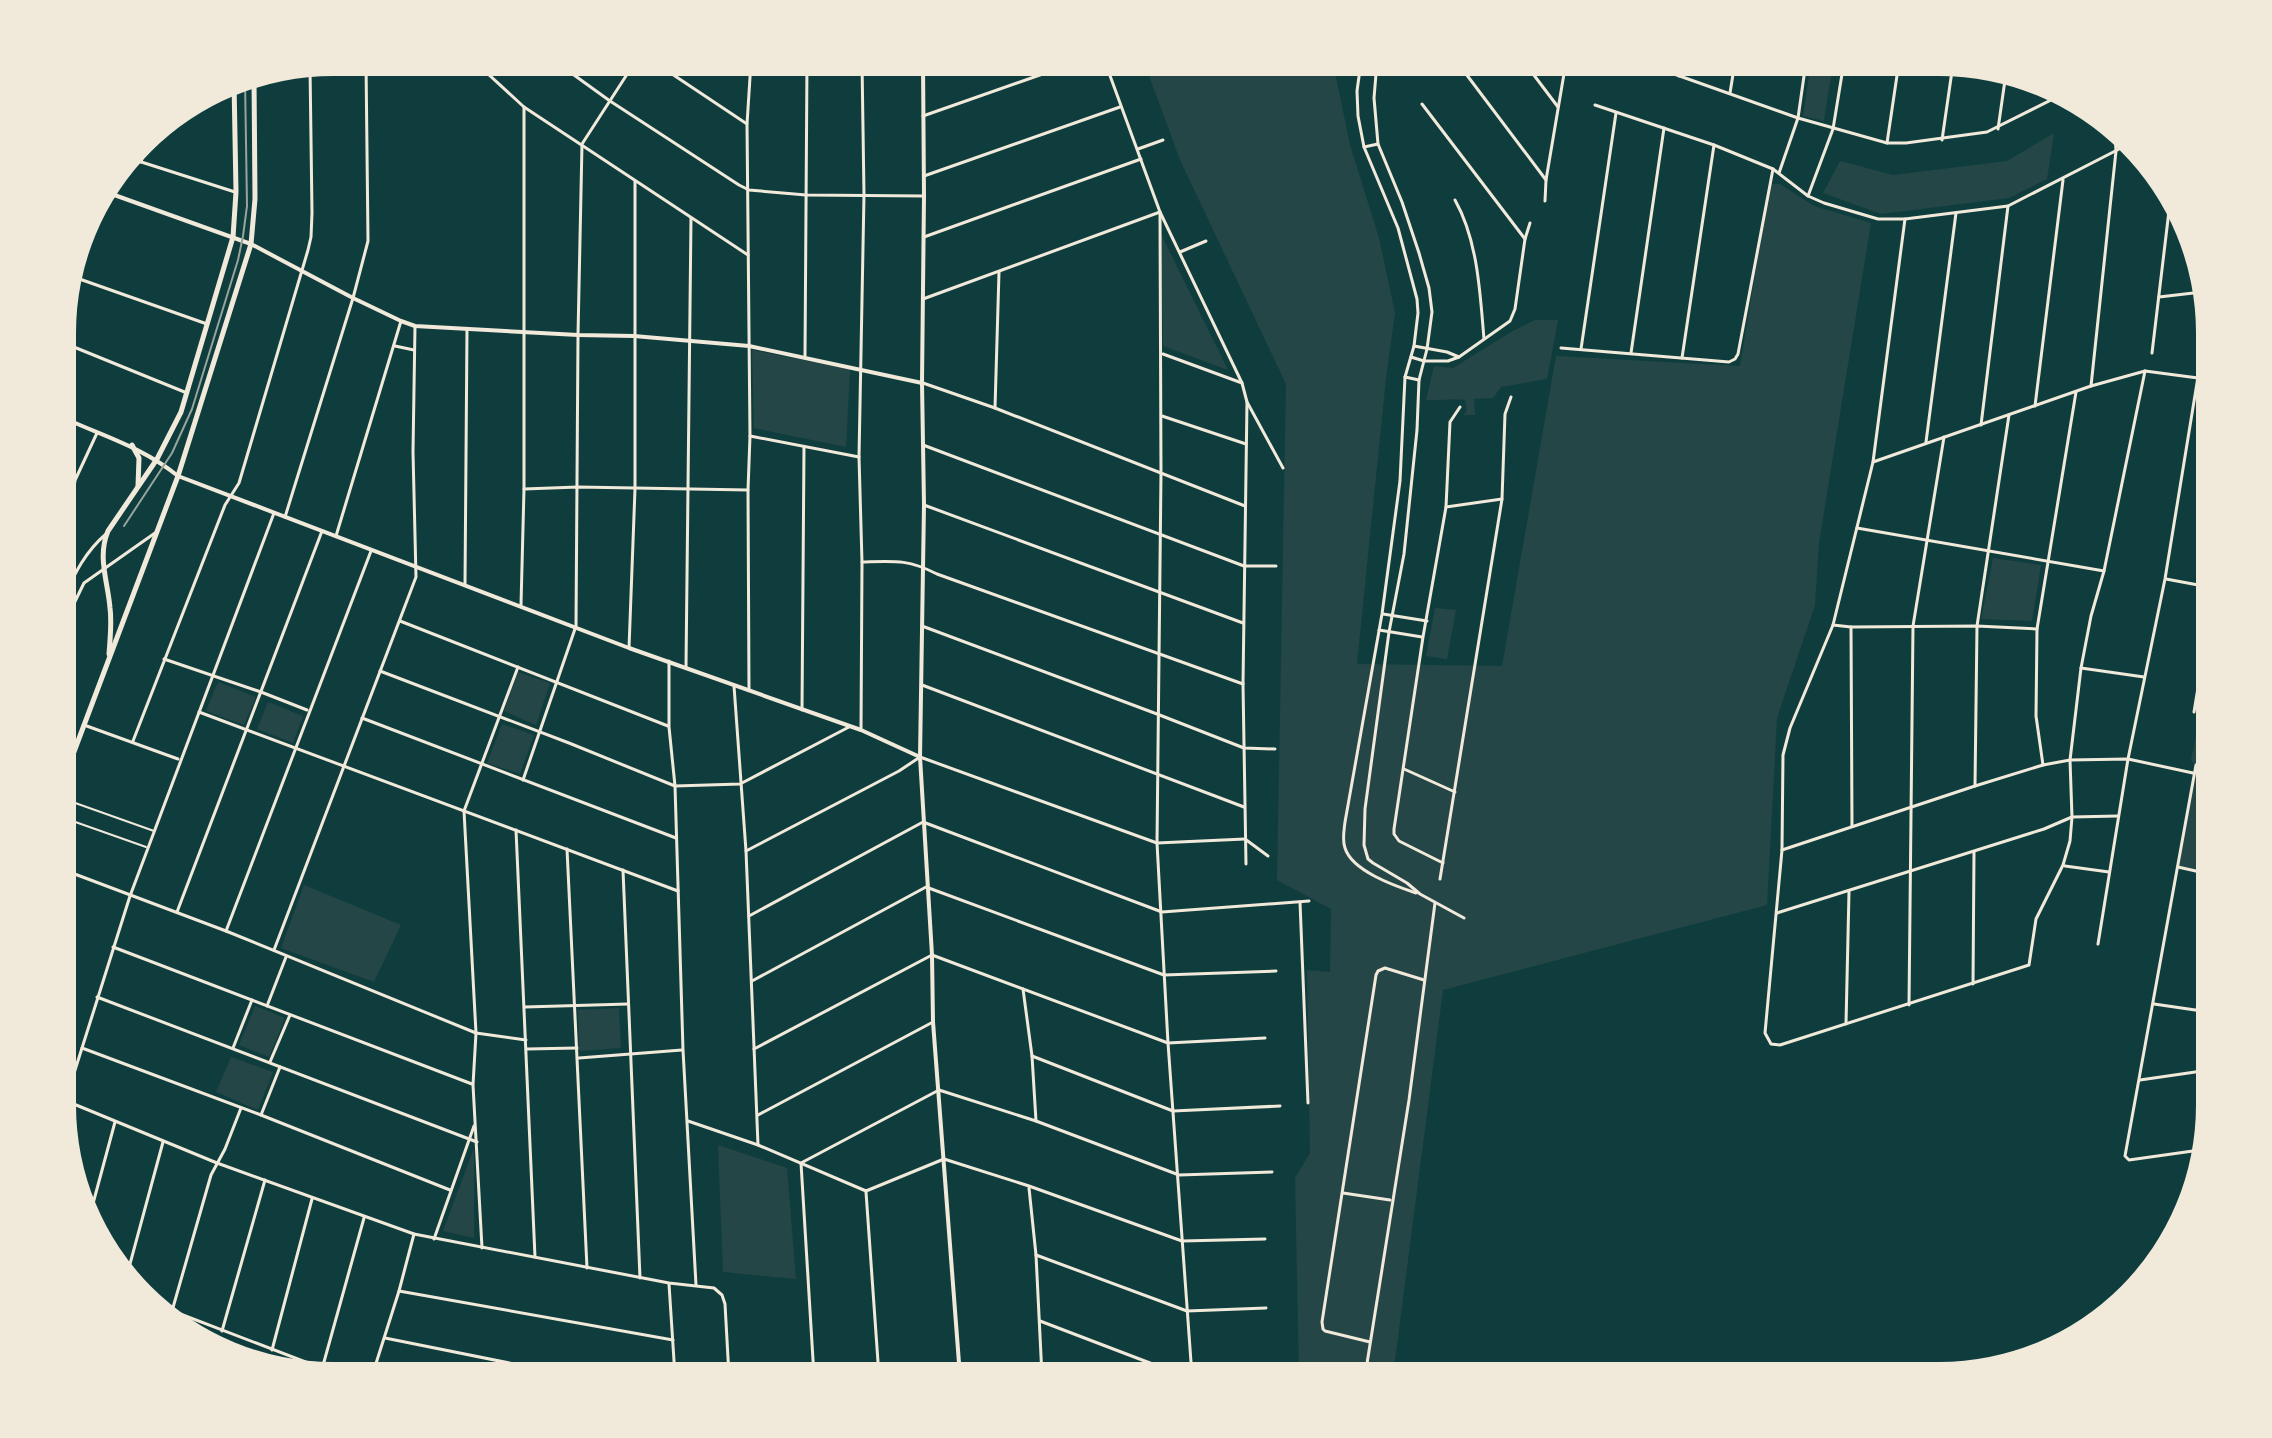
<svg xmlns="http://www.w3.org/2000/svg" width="2272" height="1438" font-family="'Asap Condensed',sans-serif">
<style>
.green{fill:#244646}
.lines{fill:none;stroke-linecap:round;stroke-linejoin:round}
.stream{stroke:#0a2a2b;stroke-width:2}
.service{stroke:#f1e9da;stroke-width:2}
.minor{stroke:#f1e9da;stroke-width:3}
.tertiary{stroke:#f1e9da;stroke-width:4}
.secondary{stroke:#f1e9da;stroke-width:5}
.rail{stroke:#97a49c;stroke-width:2}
</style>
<rect width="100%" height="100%" fill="#0f3d3e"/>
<!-- green -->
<g class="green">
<path d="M1144 62H1333L1350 145 1379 238 1395 313 1386 378 1357 664 1502 666 1556 356 1740 366 1770 184H1780L1814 206 1871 223 1819 543 1815 605 1777 718 1767 905 1443 990 1393 1376H1299L1295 1178 1310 1153 1307 970 1330 972 1331 909 1277 880 1286 384 1180 160Z"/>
<path d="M1811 62H1833L1824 121 1803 116Z"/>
<path d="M2054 133 2047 179 2009 198 1881 214 1823 193 1840 161 1893 175 2007 161Z"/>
<path d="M1161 234 1228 370 1163 346Z"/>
<path d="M1535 320H1558L1547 379 1501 387 1493 398 1474 399 1475 415H1464L1467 410 1465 400C1455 398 1439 401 1426 400L1434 366 1453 368 1511 332Z"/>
<path d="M752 350 850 369 846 447 754 428Z"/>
<path d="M1993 558 2041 565 2032 621 1981 619Z"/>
<path d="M1435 608 1456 610 1447 659 1426 656Z"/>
<path d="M518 672 550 683 536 725 504 711Z"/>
<path d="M218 682 256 697 244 725 206 711Z"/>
<path d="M268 702 303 716 293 743 257 729Z"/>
<path d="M502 724 534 735 520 774 487 763Z"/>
<path d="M2209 729V873L2178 867 2195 765 2191 760 2197 731Z"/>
<path d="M304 885 401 925 374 982 281 948Z"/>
<path d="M255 1006 285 1018 269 1057 239 1045Z"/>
<path d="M619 1008 621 1048 579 1051 578 1010Z"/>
<path d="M231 1057 273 1072 258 1110 216 1092Z"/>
<path d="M718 1145 787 1168 796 1279 723 1272Z"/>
<path d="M474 1148V1238L443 1231Z"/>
</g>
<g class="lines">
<!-- stream -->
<path class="stream" d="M64 728 72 731"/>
<!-- service -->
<g class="service">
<path d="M64 799 154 831"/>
<path d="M64 818 146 847"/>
</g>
<!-- minor -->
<g class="minor">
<path d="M475 62 524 107 748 255"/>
<path d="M556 62 610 101 739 185 749 190 806 195 924 196"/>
<path d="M654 62 747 124"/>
<path d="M1105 62 1160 212 1242 383 1247 402 1283 468"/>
<path d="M1361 62 1357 91 1358 116 1364 147 1398 228 1417 299 1418 313 1414 346 1405 377 1400 481 1382 614 1345 822C1344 831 1342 840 1345 848 1352 871 1395 886 1416 893"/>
<path d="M1377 62 1374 98 1378 144 1402 202 1419 253 1429 288 1432 312 1427 349 1419 380 1417 430 1404 554 1389 632 1365 809 1364 845 1368 859 1373 863 1407 883 1420 894 1464 918"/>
<path d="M1457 62 1546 180"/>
<path d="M1524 62 1558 107"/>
<path d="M1643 63 1798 118 1887 143H1906L1987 132 2063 94"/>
<path d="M1359 70 1374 73"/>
<path d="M1624 73 1626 62"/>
<path d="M1679 76 1681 62"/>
<path d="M1730 93 1735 62"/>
<path d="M2054 99 2056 91"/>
<path d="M1422 104 1525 239"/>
<path d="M1595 105 1714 145 1773 169 1808 196 1824 203 1878 219H1905L2008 206 2125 146"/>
<path d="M923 116 1077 62"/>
<path d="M1998 129 2006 73"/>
<path d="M1942 140 1953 64"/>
<path d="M1887 143 1899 62"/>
<path d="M1364 147 1378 144"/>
<path d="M1138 149 1163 140"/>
<path d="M132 159 235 192"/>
<path d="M141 162 149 136"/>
<path d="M1779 173 1798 118 1806 62"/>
<path d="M924 176 1120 107"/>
<path d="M1808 196 1833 129 1844 62"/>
<path d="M1455 200C1478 241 1480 293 1484 339"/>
<path d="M1545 201 1546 180 1566 62"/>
<path d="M1905 219 1873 462 1833 625 1790 728 1783 755 1782 850 1765 1033 1771 1044 1780 1045 2029 965 2036 919 2063 865 2070 841 2072 817 2070 760 2081 668 2091 616 2104 571 2145 371"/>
<path d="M924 237 1141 159"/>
<path d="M1180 252 1206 241"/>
<path d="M71 276 207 324"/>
<path d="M2159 297 2202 292"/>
<path d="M923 299 1160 212 1161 473 1157 843 1168 1043 1192 1376"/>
<path d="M64 343 187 393"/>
<path d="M395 346 414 350"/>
<path d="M1414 346 1447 352 1459 357"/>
<path d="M1561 348 1729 362 1735 359 1738 354 1773 169"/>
<path d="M1581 349 1616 113"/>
<path d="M1631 353 1664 128"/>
<path d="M2152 353 2171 194"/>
<path d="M1163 354 1242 383"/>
<path d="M805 356 807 62"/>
<path d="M1411 357 1424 361H1448L1459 357 1510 321 1515 309 1525 239 1530 223"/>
<path d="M1682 358 1714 145"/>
<path d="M1405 377 1419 380"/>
<path d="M923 383 995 408 1245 506"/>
<path d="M2091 386 2116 151 2115 135"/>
<path d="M2035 406 2063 180"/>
<path d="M995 408 999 272"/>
<path d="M1162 416 1246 444"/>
<path d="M1981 425 2008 206"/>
<path d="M750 436 859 457"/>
<path d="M1926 442 1956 213"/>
<path d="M923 445 1244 566H1276"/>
<path d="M1873 462 2091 386 2145 371 2198 378 2209 376"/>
<path d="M64 477 75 482"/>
<path d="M524 489 578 487 748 490"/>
<path d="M64 504 97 433"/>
<path d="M924 505 1243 623"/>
<path d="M1446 507 1502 499"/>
<path d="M285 517 353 298 368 241 366 62"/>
<path d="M1857 528 2104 571"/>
<path d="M336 536 401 321"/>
<path d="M862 562C894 561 908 559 937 574L1243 684"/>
<path d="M2166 579 2209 587"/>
<path d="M465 584 467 329"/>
<path d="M64 597C75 573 85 552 106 534"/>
<path d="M521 605 524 489V107"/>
<path d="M1383 614 1427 621"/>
<path d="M400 621 668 726"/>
<path d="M64 624 84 583 155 533"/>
<path d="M1833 625 1851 627 1977 626 2037 629"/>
<path d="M922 626 1157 714 1244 748 1275 749"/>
<path d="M1851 627 1852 826"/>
<path d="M1379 630 1422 637"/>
<path d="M629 648 635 489V181"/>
<path d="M164 659 261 692 307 710"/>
<path d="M669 661V727L675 786 683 1050 696 1285"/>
<path d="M686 667 691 218"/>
<path d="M2081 668 2144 677"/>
<path d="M380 671 569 743 675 786 740 784 849 727"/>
<path d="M922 685 1244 807"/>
<path d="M734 686 746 851 758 1145"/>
<path d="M749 690 748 490 750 436 747 124 751 62"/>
<path d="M802 710 804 447"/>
<path d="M199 712 678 891"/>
<path d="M2194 712 2209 621"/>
<path d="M362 718 676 838"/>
<path d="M84 725 178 759"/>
<path d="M861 730 862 562 859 457 864 195 862 62"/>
<path d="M133 741 225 505 239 483 308 250 311 237 312 213 310 67"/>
<path d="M2043 765 2036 716 2037 629 2076 392"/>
<path d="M2196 765 2125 1156 2129 1160 2200 1150"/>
<path d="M1404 769 1455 792"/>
<path d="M523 780 576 626 578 335 582 144 635 62"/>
<path d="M1975 786 1977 626 2009 415"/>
<path d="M516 830 535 1257"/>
<path d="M1245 839 1268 856"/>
<path d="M567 849 587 1268"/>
<path d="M1782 850 1975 786 2043 765 2070 760 2128 759 2193 773"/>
<path d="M746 851 899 771 920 757 1157 843 1245 839"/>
<path d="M1443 863 1399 841 1394 834V829L1423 637 1446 507 1450 422 1460 407"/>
<path d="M1246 864 1243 684 1247 402"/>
<path d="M2065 866 2109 872"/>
<path d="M2178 867 2209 874"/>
<path d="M64 870 226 931 476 1033 526 1040"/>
<path d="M623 870 640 1278"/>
<path d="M1440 879 1502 499 1505 414 1511 397"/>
<path d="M1300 902 1308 1103"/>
<path d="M177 912 322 531"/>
<path d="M1777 913 2044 829 2072 817 2118 816"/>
<path d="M749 916 923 822 1162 912 1309 901"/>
<path d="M226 931 371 551"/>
<path d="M2098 944 2128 759 2165 579 2205 334 2209 328"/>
<path d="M113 947 472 1084"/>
<path d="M274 950 416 577 413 452 415 326"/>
<path d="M752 981 926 887 1164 975 1276 971"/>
<path d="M1973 984 1974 852"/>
<path d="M1023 989 1032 1056 1036 1121"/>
<path d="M97 997 477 1142"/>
<path d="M2154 1004 2209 1012"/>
<path d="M1909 1005 1913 626 1944 437"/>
<path d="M267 1006 286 957"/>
<path d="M525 1007 628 1004"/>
<path d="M2197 1010 2209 938"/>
<path d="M1846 1024 1849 892"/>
<path d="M82 1048 261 1115 450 1190"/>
<path d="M233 1048 252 1000"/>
<path d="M527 1049 577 1048"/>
<path d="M754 1049 932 955 1168 1043 1265 1038"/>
<path d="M1032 1056 1173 1111 1280 1106"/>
<path d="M579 1058 682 1050"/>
<path d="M270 1062 290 1015"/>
<path d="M2140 1080 2209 1070"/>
<path d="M64 1100 217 1163 414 1234 669 1283 714 1288 722 1295 725 1304 729 1376"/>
<path d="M64 1105 130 896 274 513"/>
<path d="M261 1115 280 1067"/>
<path d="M758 1115 933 1022"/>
<path d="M688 1121 758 1145 866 1191 944 1159 1029 1186 1182 1241 1265 1239"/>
<path d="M1029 1188 1036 1255 1042 1376"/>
<path d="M866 1192 879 1376"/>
<path d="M1343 1193 1390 1200"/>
<path d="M91 1211 115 1122"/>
<path d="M434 1239 474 1126"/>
<path d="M482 1248 473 1085 476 1033 464 811 518 667"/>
<path d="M1036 1255 1187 1311 1266 1308"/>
<path d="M127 1275 163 1142"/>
<path d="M669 1284 675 1376"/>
<path d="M399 1291 673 1340"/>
<path d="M157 1305 342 1376"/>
<path d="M172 1311 211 1175 225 1149 241 1108"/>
<path d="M1040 1321 1184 1376"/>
<path d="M222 1331 265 1180"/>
<path d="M385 1338 574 1376"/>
<path d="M1370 1342 1325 1331 1323 1329 1322 1322 1376 975 1378 971 1385 968 1424 980"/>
<path d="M272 1350 312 1199"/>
<path d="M322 1369 364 1218"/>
<path d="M372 1376 399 1291 414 1234"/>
<path d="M814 1376 801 1163 939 1090 1036 1121 1179 1175 1272 1172"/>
<path d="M1249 1376 1282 1374"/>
<path d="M1365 1376 1409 1100 1435 903"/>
</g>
<!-- tertiary -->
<g class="tertiary">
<path d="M923 62 924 196 922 383 924 505 920 757 932 955 933 1022 960 1376"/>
<path d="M106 192 251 244 353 298 401 321 415 326 578 335 634 336 749 346 922 383"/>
<path d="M64 418C105 437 142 447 178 476L629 648 861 730 920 757"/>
</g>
<!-- secondary -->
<g class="secondary">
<path d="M132 445 139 458 138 486"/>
<path d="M109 654C110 639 112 623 110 608 108 582 97 557 108 531L157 459 181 412 233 237 236 192 234 82"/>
<path d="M64 790 72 757 178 476 251 244 255 199 254 78"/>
</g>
<!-- rail -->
<path class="rail" d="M124 526 172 453 192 409 238 260 243 236 247 206 245 79"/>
</g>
<!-- crop -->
<path d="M0 0H2272V1438H0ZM333 76H1939A257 257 0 0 1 2196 333V1105A257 257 0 0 1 1939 1362H333A257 257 0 0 1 76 1105V333A257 257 0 0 1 333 76Z" fill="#f1e9da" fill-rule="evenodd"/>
</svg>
